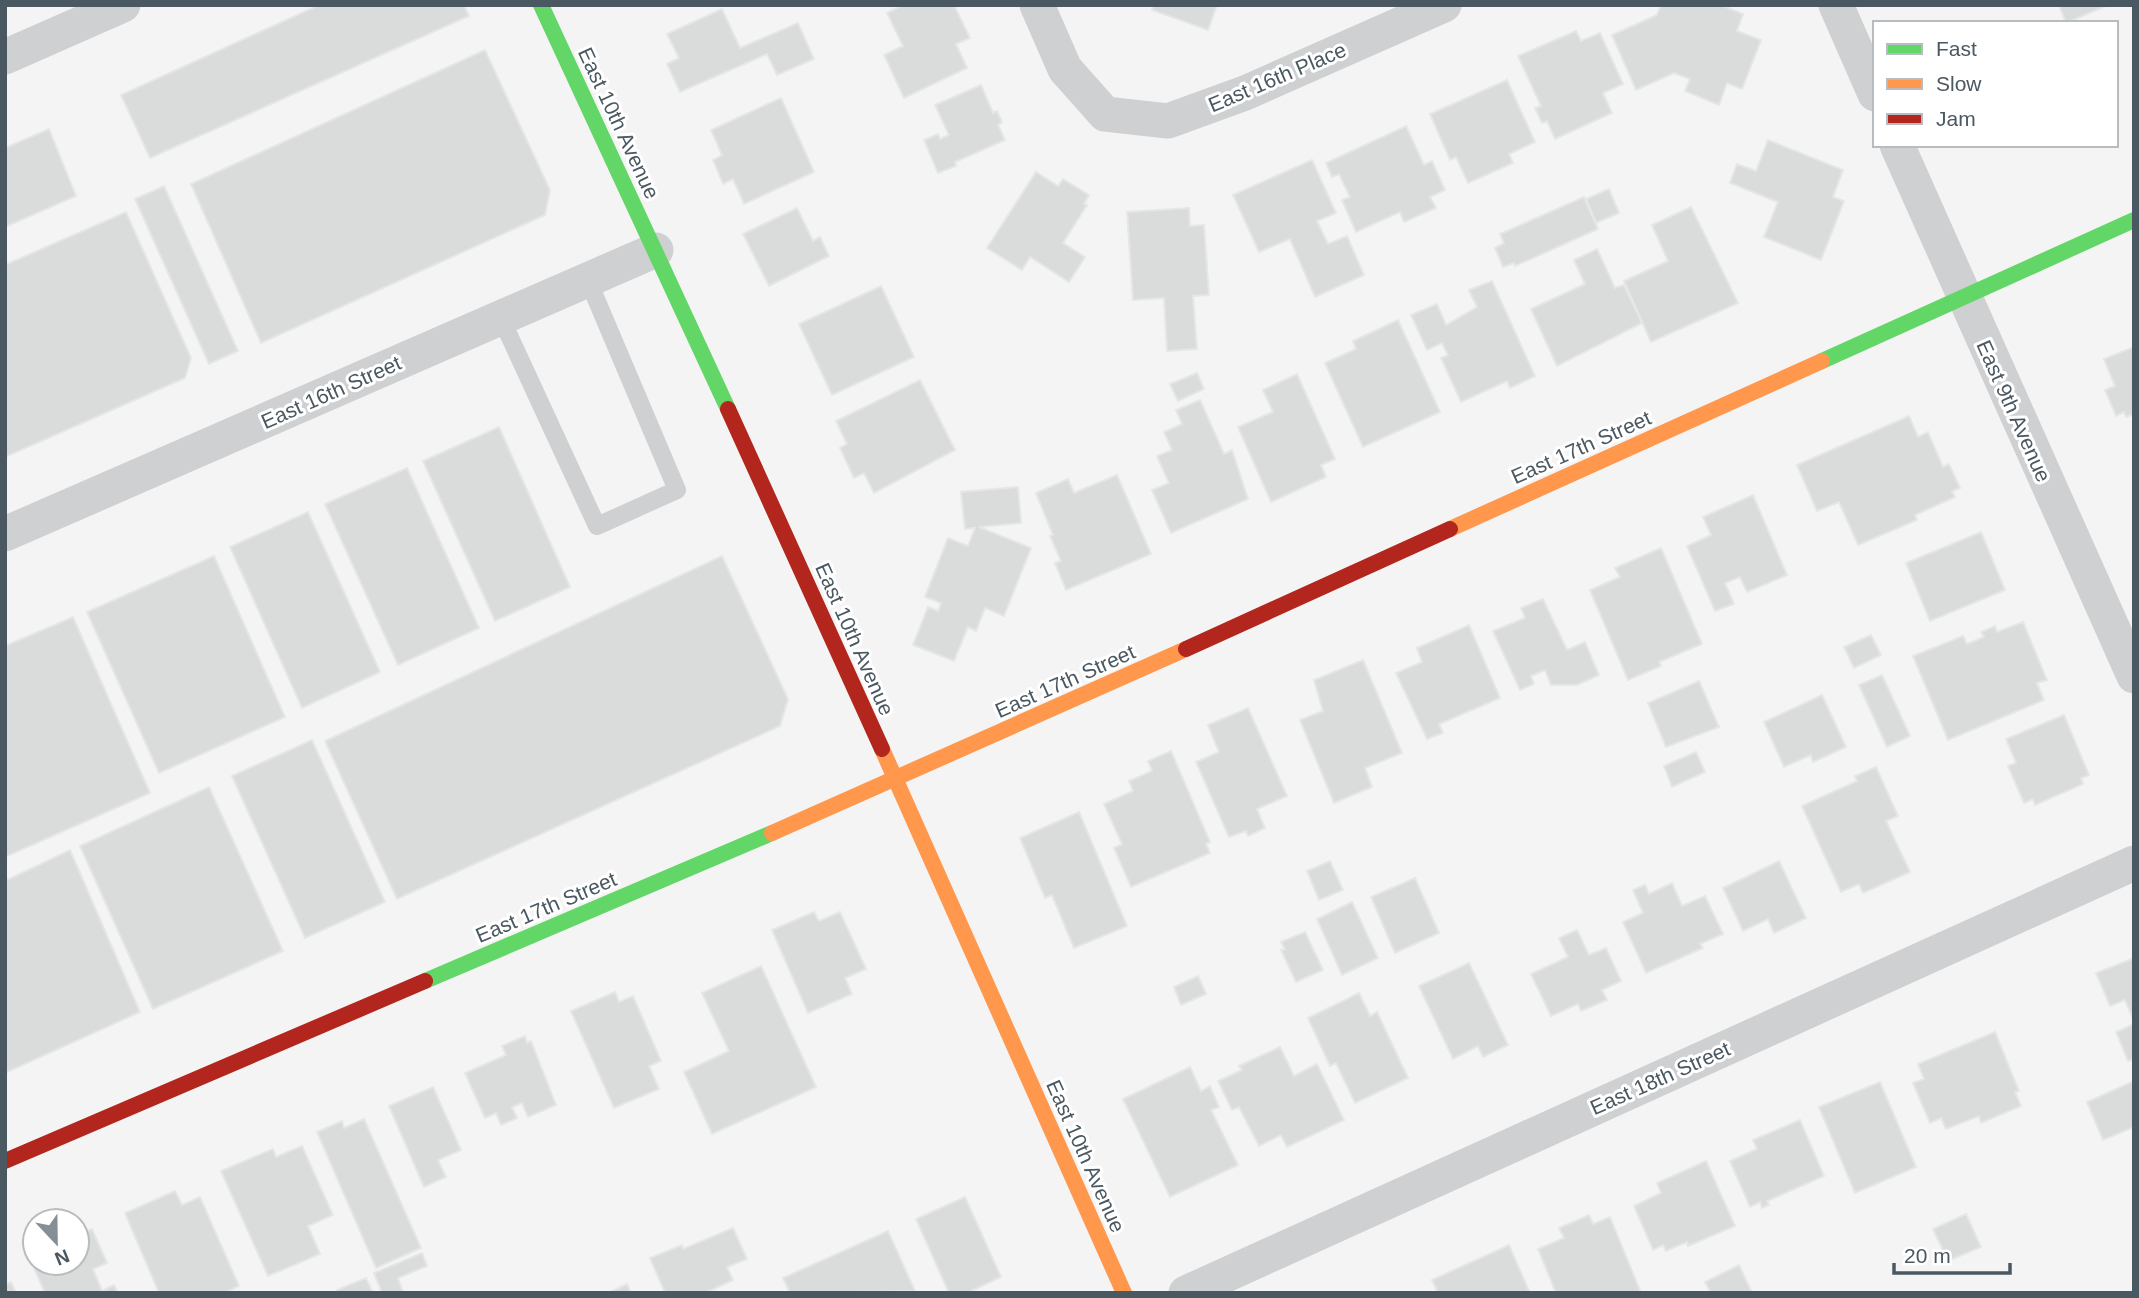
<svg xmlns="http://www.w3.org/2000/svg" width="2139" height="1298" font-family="Helvetica,sans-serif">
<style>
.building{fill:#dadcdc;stroke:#e5e6e7;stroke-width:2}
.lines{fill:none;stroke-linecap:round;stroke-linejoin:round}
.lane{stroke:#ced0d2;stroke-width:18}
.street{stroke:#ced0d2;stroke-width:35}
.fast{stroke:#63d668;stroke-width:16}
.slow{stroke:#ff974d;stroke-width:16}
.jam{stroke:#b3261e;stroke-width:16}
.labels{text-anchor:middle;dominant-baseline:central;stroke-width:6;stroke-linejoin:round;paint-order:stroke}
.street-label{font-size:21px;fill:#4a5861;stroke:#fff}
</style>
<rect width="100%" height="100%" fill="#f4f4f4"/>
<!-- building -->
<g class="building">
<path d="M319 5H464L469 16 150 158 121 95Z"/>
<path d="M903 5H954L970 38 956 44 967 68 904 98 884 55 903 46 887 13Z"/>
<path d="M1154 5H1217L1208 30 1152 10Z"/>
<path d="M1661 5H1721L1743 14 1737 31 1761 40 1742 89 1727 83 1719 105 1685 91 1690 79 1674 73 1636 90 1612 35 1657 15Z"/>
<path d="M2059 5H2108L2066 23Z"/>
<path d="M722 9 740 48 798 23 814 59 777 75 767 54 680 92 667 64 679 58 667 34Z"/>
<path d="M1576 31 1581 41 1600 33 1623 84 1603 93 1612 113 1555 139 1547 121 1542 123 1535 108 1541 106 1518 56Z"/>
<path d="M485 50 550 190 545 215 261 343 191 184Z"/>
<path d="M1507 80 1535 142 1509 154 1513 163 1468 183 1456 157 1450 160 1430 114Z"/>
<path d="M981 85 993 113 997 111 1002 122 998 125 1005 140 955 162 956 166 938 173 924 140 938 134 940 139 949 135 935 105Z"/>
<path d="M781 98 814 172 744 204 733 179 723 184 713 160 722 155 711 130Z"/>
<path d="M1406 126 1424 165 1432 161 1445 190 1430 197 1436 208 1404 222 1400 212 1356 232 1342 200 1350 197 1339 174 1332 177 1326 163Z"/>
<path d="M49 129 76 196 5 227V148Z"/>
<path d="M1768 140 1843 170 1833 197 1844 201 1821 260 1764 237 1778 202 1730 183 1737 164 1756 171Z"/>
<path d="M1312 160 1336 213 1317 221 1328 244 1347 236 1364 275 1315 297 1290 239 1259 252 1233 195Z"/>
<path d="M1036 172 1058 186 1063 179 1089 195 1084 204 1087 205 1063 243 1085 257 1069 282 1030 257 1022 270 987 248Z"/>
<path d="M164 186 238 351 209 364 135 199Z"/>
<path d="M1609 189 1619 213 1596 223 1586 199Z"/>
<path d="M1584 197 1598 229 1515 266 1514 263 1503 267 1495 248 1504 243 1500 234Z"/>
<path d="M1691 207 1738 303 1651 342 1624 281 1668 261 1652 225Z"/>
<path d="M797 208 813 241 820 237 829 256 769 286 743 234Z"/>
<path d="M1189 208 1190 226 1204 225 1209 295 1193 296 1197 349 1167 351 1164 298 1133 300 1127 212Z"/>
<path d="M126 212 191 358 185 378 5 457V265Z"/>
<path d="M1597 249 1615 288 1624 285 1642 323 1557 366 1531 309 1585 284 1574 260Z"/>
<path d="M1492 281 1535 376 1510 388 1507 381 1461 402 1441 358 1448 355 1442 343 1427 350 1411 315 1437 304 1446 325 1477 307 1469 290Z"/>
<path d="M881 286 914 357 832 395 799 324Z"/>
<path d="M1398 320 1440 412 1363 447 1325 363 1356 349 1353 341Z"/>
<path d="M2134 347V414L2126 417 2124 412 2116 416 2105 390 2115 386 2104 359Z"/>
<path d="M1197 373 1204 389 1178 401 1170 384Z"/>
<path d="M1297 374 1335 459 1321 465 1326 477 1271 502 1238 427 1273 412 1263 390Z"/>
<path d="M920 380 955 450 874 493 864 473 854 478 840 448 847 444 836 421Z"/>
<path d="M1200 400 1224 454 1232 450 1248 499 1171 533 1152 490 1169 483 1157 456 1172 450 1164 432 1182 424 1176 410Z"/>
<path d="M1909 416 1918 437 1928 432 1943 467 1949 464 1960 488 1952 491 1955 497 1915 515 1917 520 1858 545 1839 502 1817 511 1797 465Z"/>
<path d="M499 427 570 587 495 621 423 461Z"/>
<path d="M407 468 479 628 398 665 325 504Z"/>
<path d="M1117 475 1151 554 1066 590 1055 563 1061 561 1050 536 1053 535 1036 493 1068 479 1074 493Z"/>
<path d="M1018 487 1021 523 979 527 1031 548 1004 616 985 608 976 631 968 627 954 661 913 645 928 607 938 611 941 603 925 597 948 538 968 546 975 528 965 529 961 492Z"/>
<path d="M1753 495 1787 575 1747 592 1740 577 1725 583 1734 604 1715 611 1687 546 1711 535 1703 517Z"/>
<path d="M308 512 380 672 302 708 230 547Z"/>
<path d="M1981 532 2005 590 1930 621 1906 563Z"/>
<path d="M1661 548 1702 644 1659 662 1661 666 1628 680 1590 590 1620 577 1615 568Z"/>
<path d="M214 556 285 717 159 773 87 612Z"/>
<path d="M722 556 788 699 780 726 397 899 325 741Z"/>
<path d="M1543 599 1567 650 1585 642 1599 675 1577 685H1551L1545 670 1531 676 1534 684 1520 690 1493 631 1525 618 1521 608Z"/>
<path d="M73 617 150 793 5 857V646Z"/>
<path d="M2023 622 2047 680 2037 683 2044 700 1948 740 1913 656 1963 636 1967 644 1984 637 1981 632 1995 626 1997 632Z"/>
<path d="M1469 625 1500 698 1439 724 1443 733 1427 739 1396 673 1422 662 1417 648Z"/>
<path d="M1871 635 1881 655 1854 668 1844 647Z"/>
<path d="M1363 660 1402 753 1365 768 1372 787 1334 803 1300 720 1323 711 1314 680Z"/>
<path d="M1882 675 1910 736 1887 747 1859 685Z"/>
<path d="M1699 681 1719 727 1666 747 1648 703Z"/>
<path d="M1822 695 1846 747 1813 762 1811 755 1784 767 1764 722Z"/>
<path d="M1248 708 1287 796 1257 809 1265 828 1248 836 1246 831 1229 837 1196 762 1219 752 1208 725Z"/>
<path d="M2064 715 2089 775 2081 778 2083 784 2035 805 2033 799 2024 803 2008 766 2016 763 2006 739Z"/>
<path d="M312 740 385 902 305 938 232 776Z"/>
<path d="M1171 751 1210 842 1206 844 1210 853 1131 887 1114 848 1122 844 1104 804 1133 791 1129 781 1152 771 1148 761Z"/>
<path d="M1696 752 1705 772 1672 787 1664 766Z"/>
<path d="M1876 767 1898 816 1886 821 1910 872 1863 893 1859 884 1841 892 1802 806 1857 781 1855 776Z"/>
<path d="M209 787 283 951 153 1009 80 846Z"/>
<path d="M1079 812 1127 926 1074 948 1052 895 1045 898 1020 838Z"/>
<path d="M70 850 140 1012 5 1073V881Z"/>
<path d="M1330 861 1343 890 1319 900 1307 871Z"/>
<path d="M1779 861 1806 918 1774 933 1768 919 1743 931 1723 888Z"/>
<path d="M1415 878 1439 933 1395 953 1371 897Z"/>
<path d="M1672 883 1682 906 1705 896 1723 934 1700 944 1703 948 1646 973 1623 922 1643 913 1633 890 1645 885 1649 894Z"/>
<path d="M1352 902 1378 958 1342 975 1317 919Z"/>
<path d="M814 912 819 921 840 912 866 969 845 978 852 994 808 1013 772 930Z"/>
<path d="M1577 930 1589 955 1606 948 1621 981 1602 990 1607 1000 1581 1011 1578 1004 1551 1016 1531 974 1568 957 1559 938Z"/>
<path d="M1305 932 1323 970 1296 982 1281 950 1285 949 1281 942Z"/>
<path d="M2134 958V1021L2125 1000 2110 1006 2096 973Z"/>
<path d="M1469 963 1508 1045 1483 1057 1478 1046 1453 1059 1419 986Z"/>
<path d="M761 966 816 1087 712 1134 684 1072 729 1051 702 993Z"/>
<path d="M1198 976 1206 994 1181 1005 1174 987Z"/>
<path d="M615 992 619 1002 633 996 661 1061 649 1066 659 1089 614 1108 571 1011Z"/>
<path d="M1359 993 1370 1016 1377 1012 1408 1078 1355 1103 1336 1063 1330 1066 1308 1018Z"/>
<path d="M2134 1024V1059L2128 1061 2116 1032Z"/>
<path d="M1995 1032 2019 1091 2015 1092 2021 1106 1981 1123 1979 1116 1946 1129 1941 1118 1930 1123 1913 1083 1924 1079 1918 1064Z"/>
<path d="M525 1036 527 1043 531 1041 556 1105 528 1117 522 1103 512 1107 517 1118 501 1125 496 1113 485 1118 465 1073 506 1055 502 1046Z"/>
<path d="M1280 1047 1294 1076 1317 1064 1344 1120 1287 1147 1281 1135 1259 1146 1239 1107 1232 1110 1218 1081 1242 1070 1239 1066Z"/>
<path d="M1190 1067 1201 1091 1210 1086 1219 1107 1211 1110 1238 1165 1170 1197 1123 1099Z"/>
<path d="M2134 1081V1127L2103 1140 2087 1102Z"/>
<path d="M1880 1082 1916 1167 1855 1193 1819 1107Z"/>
<path d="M433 1087 461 1150 438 1160 446 1177 424 1187 389 1106Z"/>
<path d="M364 1119 421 1248 376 1268 317 1132 342 1121 344 1128Z"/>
<path d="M1800 1120 1824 1176 1767 1201 1769 1205 1762 1208 1760 1202 1750 1207 1730 1161 1757 1149 1753 1140Z"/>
<path d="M302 1146 333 1215 308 1226 320 1254 268 1276 221 1171 273 1149 276 1157Z"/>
<path d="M1706 1161 1735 1226 1688 1246 1687 1242 1666 1251 1663 1245 1653 1250 1634 1206 1661 1193 1657 1183Z"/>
<path d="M175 1191 182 1205 200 1197 239 1286 224 1293H159L125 1213Z"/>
<path d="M965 1197 1001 1277 967 1293H949L916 1219Z"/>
<path d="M1966 1214 1981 1247 1948 1261 1933 1229Z"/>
<path d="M1589 1215 1593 1224 1610 1217 1641 1293H1556L1538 1249 1564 1238 1559 1228Z"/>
<path d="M733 1228 747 1259 727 1267 733 1280 705 1293H665L650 1258 682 1245 683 1249Z"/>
<path d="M92 1229 107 1263 93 1269 102 1291 114 1285 118 1293H45L34 1268 45 1263H77V1235Z"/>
<path d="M888 1231 915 1291 790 1293 783 1278Z"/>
<path d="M1509 1245 1530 1293H1438L1432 1280Z"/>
<path d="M422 1253 427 1266 398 1278 403 1293H382L374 1273Z"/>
<path d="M1739 1265 1752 1293H1711L1705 1282Z"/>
<path d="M366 1278 373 1293H338L337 1290Z"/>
<path d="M11 1282 16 1293H5V1285Z"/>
<path d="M627 1284 631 1293H608Z"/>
</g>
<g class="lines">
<!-- lane -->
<path class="lane" d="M501 318 597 526 677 490 588 280"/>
<!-- street -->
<g class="street">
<path d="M1037 5 1065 69 1105 114 1168 121 1245 93 1444 5"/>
<path d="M1836 5 1875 94"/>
<path d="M5 57 123 5"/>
<path d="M1897 145 2134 676"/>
<path d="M5 534 656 250"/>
<path d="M1186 1293 2134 863"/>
</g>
<!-- fast -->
<g class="fast">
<path d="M541 5 728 409"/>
<path d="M1822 361 2134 220"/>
<path d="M425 981 772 833"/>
</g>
<!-- slow -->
<g class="slow">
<path d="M1450 529 1822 361"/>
<path d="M882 749 1124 1293"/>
<path d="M772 833 1186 649"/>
</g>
<!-- jam -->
<g class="jam">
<path d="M728 409 882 749"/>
<path d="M1186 649 1450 529"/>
<path d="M5 1161 425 981"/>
</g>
</g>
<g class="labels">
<!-- street labels -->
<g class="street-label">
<text transform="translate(1277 77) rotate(-23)">East 16th Place</text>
<text transform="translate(619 123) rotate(65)">East 10th Avenue</text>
<text transform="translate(331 392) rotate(-24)">East 16th Street</text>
<text transform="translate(2014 411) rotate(66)">East 9th Avenue</text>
<text transform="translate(1581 447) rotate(-24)">East 17th Street</text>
<text transform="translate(855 639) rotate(66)">East 10th Avenue</text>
<text transform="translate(1065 681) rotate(-24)">East 17th Street</text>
<text transform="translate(546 907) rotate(-23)">East 17th Street</text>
<text transform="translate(1660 1078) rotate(-24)">East 18th Street</text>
<text transform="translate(1086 1156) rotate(66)">East 10th Avenue</text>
</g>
</g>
<!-- border -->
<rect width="2139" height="1298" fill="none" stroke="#4a5861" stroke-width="14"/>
<!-- legend -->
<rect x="1873" y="21" width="245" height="126" fill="#ffffff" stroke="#b7bcc0" stroke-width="2"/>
<rect x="1887" y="44" width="35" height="10" fill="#63d668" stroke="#b7bcc0" stroke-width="2"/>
<text x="1936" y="56" font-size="21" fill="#4a5861">Fast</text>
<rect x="1887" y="79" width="35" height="10" fill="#ff974d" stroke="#b7bcc0" stroke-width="2"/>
<text x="1936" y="91" font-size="21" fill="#4a5861">Slow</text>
<rect x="1887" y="114" width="35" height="10" fill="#b3261e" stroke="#b7bcc0" stroke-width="2"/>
<text x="1936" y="126" font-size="21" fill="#4a5861">Jam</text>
<!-- north arrow -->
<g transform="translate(56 1242) rotate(158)"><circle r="33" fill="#ffffff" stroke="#b7bcc0" stroke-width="2"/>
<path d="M0-5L12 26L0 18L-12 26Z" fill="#868f94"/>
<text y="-10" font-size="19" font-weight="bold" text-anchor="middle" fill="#4a5861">N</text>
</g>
<!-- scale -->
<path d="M1894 1263v10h116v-10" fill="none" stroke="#4a5861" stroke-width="3.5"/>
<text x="1904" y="1263" font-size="21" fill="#4a5861" stroke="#ffffff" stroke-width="5" paint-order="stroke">20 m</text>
</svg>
